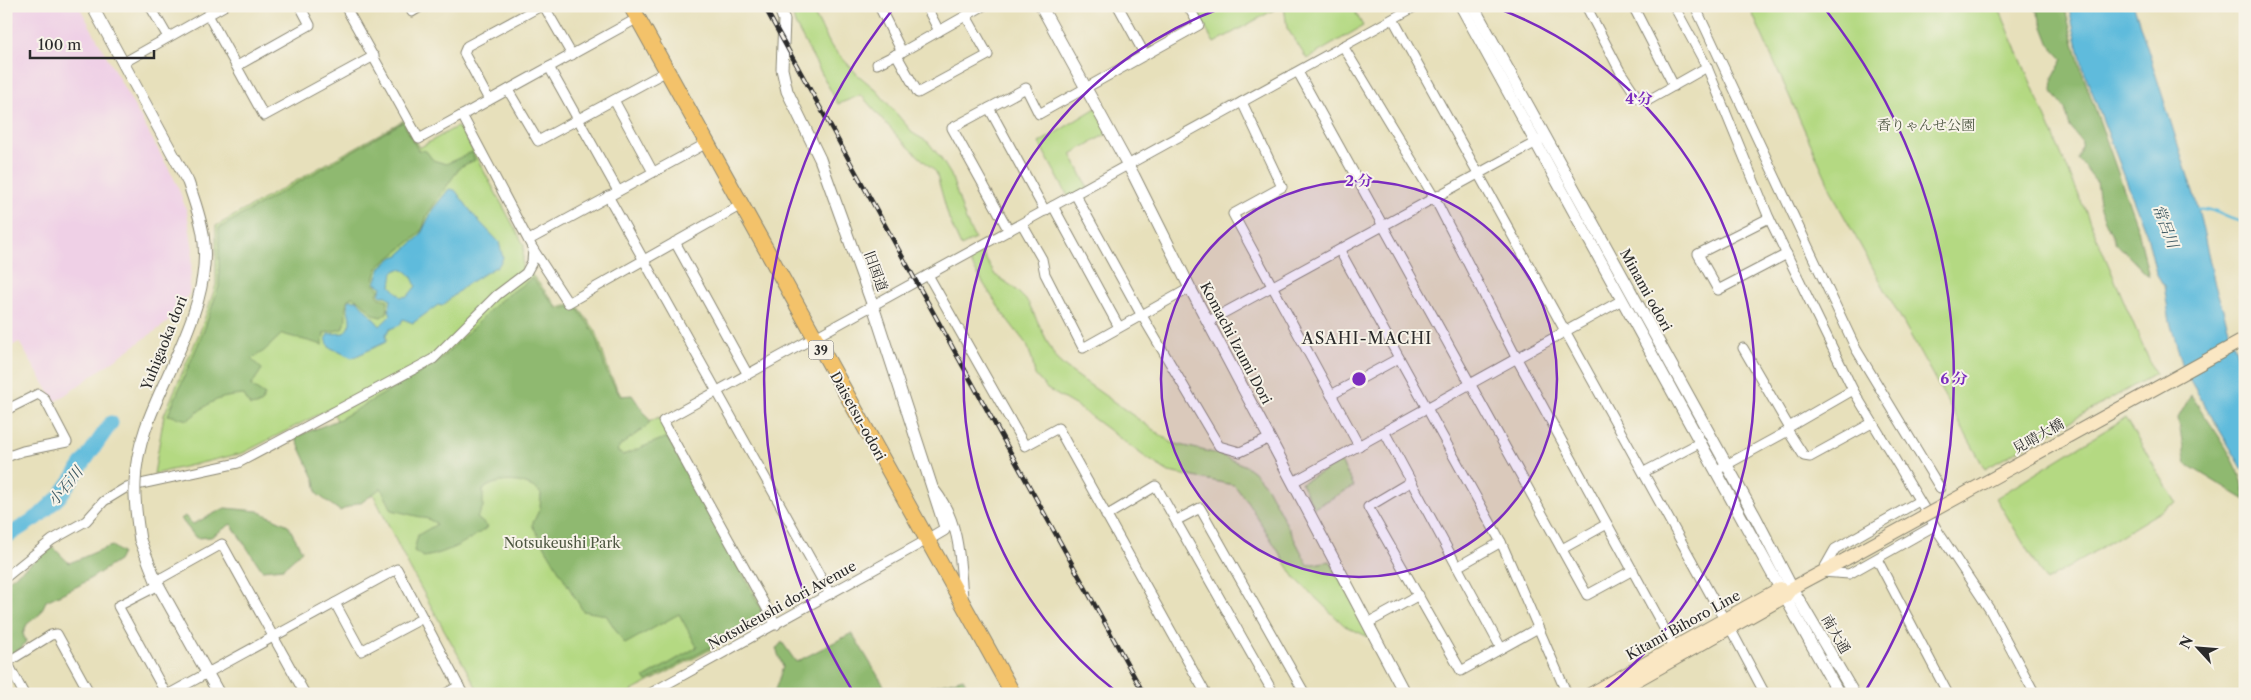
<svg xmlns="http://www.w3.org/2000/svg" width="2251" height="700" font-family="'Libre Caslon Text','Noto Serif JP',serif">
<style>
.built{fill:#efd0e6}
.green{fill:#b4d982;stroke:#708256}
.forest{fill:#8fb970;stroke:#5d724e}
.water{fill:#5ebbdc;stroke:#447384;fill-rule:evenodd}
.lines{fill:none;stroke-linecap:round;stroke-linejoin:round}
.stream{stroke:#5ebbdc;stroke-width:2.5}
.river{stroke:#5ebbdc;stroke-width:15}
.minor-casing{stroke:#898673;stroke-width:11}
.tertiary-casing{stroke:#898673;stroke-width:13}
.secondary-casing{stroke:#898673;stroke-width:14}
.trunk-casing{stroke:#898673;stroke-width:17}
.minor{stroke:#fff;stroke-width:9}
.tertiary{stroke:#fff;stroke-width:11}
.secondary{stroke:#fae7c3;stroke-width:12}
.trunk{stroke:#f3c26a;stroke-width:15}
.rail-casing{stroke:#2b2b2b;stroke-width:4.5}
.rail{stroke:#f7f3e8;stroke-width:2.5;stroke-dasharray:8;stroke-linecap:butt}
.tertiary-bridge-casing{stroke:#898673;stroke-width:13;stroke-linecap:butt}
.secondary-bridge-casing{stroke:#898673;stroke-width:14;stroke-linecap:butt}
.tertiary-bridge{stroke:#fff;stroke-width:11}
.secondary-bridge{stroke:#fae7c3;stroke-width:12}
.ring{fill:none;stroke:#7b2cbf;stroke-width:2.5}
.labels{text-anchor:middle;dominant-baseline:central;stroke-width:4;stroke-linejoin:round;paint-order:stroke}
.shield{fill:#f7f3e8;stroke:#686764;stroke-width:1}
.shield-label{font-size:12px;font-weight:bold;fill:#2b2b2b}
.park-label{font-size:14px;fill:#4d5641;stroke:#f7f3e8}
.street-label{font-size:14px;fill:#2b2b2b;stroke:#f7f3e8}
.water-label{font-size:15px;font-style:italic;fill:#3a5660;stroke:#f7f3e8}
.quarter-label{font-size:16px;letter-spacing:1px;fill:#2b2b2b;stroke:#f7f3e8}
.centre{fill:#7b2cbf;stroke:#f7f3e8;stroke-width:2.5}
.ring-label{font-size:15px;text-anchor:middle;font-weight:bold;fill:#7b2cbf;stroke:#f7f3e8;stroke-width:4;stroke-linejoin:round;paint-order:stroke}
</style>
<rect width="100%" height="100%" fill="#f7f3e8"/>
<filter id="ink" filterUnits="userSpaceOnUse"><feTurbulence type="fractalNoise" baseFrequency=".02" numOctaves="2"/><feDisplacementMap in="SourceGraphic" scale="10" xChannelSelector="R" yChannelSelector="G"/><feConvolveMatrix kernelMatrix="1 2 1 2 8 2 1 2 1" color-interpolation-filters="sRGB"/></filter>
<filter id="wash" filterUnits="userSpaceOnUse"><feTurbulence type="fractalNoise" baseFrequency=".0096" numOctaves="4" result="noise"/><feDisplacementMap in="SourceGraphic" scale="20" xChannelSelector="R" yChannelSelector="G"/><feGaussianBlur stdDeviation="1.12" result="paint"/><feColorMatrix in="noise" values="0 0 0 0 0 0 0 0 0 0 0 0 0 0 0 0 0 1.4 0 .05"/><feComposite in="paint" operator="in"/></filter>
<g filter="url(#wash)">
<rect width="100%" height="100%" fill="#e7e0bb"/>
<!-- built -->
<path class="built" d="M6 6H79L177 184 187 212 193 249 189 294 168 322 55 402 19 342 6 349Z"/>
<!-- green -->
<g class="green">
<path d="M790 6H810L831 46 857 74 876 90 914 134 928 142 940 157 951 175 966 221 975 239 961 246 949 219 936 172 899 138 861 95 838 104 795 24Z"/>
<path d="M1193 6H1281L1214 43Z"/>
<path d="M1284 6H1352L1363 26 1307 59 1287 28Z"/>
<path d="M1749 6H1998L2155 374 1985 469 1839 207Z"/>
<path d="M1096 108 1110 132 1071 154 1088 188 1069 198 1039 143Z"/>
<path d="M404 120 419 148 456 127 461 129 524 245 522 270 533 276 559 308 575 303 596 331 609 372 619 392 647 423 659 417 769 619 626 694H480L407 563 331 408 243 453 154 474 164 415 201 329 216 285V226Z"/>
<path d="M980 249 995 275 1013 287 1028 302 1056 359 1066 368 1172 443 1218 454 1246 466 1254 472 1267 487 1308 565 1330 561 1373 639 1345 626 1295 578 1247 501 1234 485 1169 472 1145 457 1078 407 1047 389 1035 375 1032 359 1027 345 1003 314 966 256Z"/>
<path d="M2125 418 2176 502 2046 581 1996 498Z"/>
<path d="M1341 462 1354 486 1314 508 1301 483Z"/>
</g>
<!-- forest -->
<g class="forest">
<path d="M2035 6H2064L2082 72 2138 229 2149 277 2115 242 2100 209 2096 182 2078 159 2082 142 2070 127 2065 109 2052 91 2053 77 2063 59 2050 45Z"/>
<path d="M403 122 418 150 426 151 433 160 446 164 472 152 475 160 460 167 427 215 423 228 417 236 378 267 373 283 380 289 377 294 380 298 388 300 387 313 381 317C369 316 365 300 352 297L348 299C343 311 349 317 343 329L324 333 323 345 282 334 264 351 251 359 262 369 251 386 265 395 261 404 250 406 244 395C215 397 210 402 188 420L168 415 204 330 219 286V228Z"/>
<path d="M532 278 559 310 575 305 594 332 607 373 620 396 632 395 650 421 647 426 620 446 617 451 623 455 667 437 766 618 647 681 644 678 697 647 679 614 625 644 606 615 583 611 532 525 540 508 541 494C529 479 497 477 483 490V507L477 518 488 527C468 541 448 553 424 557L414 551 418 535 437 524 428 519 392 510 381 488 361 503H357L340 511 317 494 315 480 295 437 340 419 437 363 498 302Z"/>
<path d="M2191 395C2209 424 2245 466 2245 500L2186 464 2178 418Z"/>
<path d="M225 508 258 511 288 525 302 551 283 568 262 570 231 524 211 537 196 538 181 519 185 516 193 524Z"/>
<path d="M112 546 122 553 118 561 80 585 46 601 40 614 27 624 23 634 26 641 21 649 7 655 6 582 53 547 69 563C84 558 97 550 112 546Z"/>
<path d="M852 633 889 694H777L775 690 783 667 776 649 782 642 796 662Z"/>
<path d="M963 678 971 694H907C925 686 944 685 963 678Z"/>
</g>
<!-- water -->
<g class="water">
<path d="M2068 6H2134L2198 208 2215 285 2245 380V473L2184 370 2170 322 2164 286 2156 273 2147 235 2084 71Z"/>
<path d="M449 189 455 190 476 218 499 242 503 258 499 265 467 284 442 306 438 305 413 323 403 319 400 325 390 329 386 334V342L352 358 329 347 326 338 328 334 344 333C357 319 344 313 349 300H357L380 326 391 315 389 310 391 300 387 296H381L379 294 382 287 375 283 381 267 393 257 399 255 420 236 433 209ZM399 269C409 270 412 277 416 286L408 296 401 297 391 286 393 272Z"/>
</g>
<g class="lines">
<!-- stream -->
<path class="stream" d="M2197 209C2214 206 2228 222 2245 222"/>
<!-- river -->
<path class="river" d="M6 537 39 516 60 496 111 423"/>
</g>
</g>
<g filter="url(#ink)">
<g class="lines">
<!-- minor casing -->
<g class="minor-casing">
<g id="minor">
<path d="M150 6 168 37"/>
<path d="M345 6 419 139 638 18"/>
<path d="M409 6 412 12 422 6"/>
<path d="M544 6 572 55"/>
<path d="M879 6 902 52 983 6"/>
<path d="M926 6 939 31"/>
<path d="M1118 6 1145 55"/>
<path d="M1586 6 1620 71 1638 98 1647 101 1707 67"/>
<path d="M1633 6 1674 86"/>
<path d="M1674 6 1707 67 1769 218 1853 390 1939 533 1990 610 2035 694"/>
<path d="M1695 6 1856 349 1940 488"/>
<path d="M208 15 264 116 374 56"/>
<path d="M1393 19 1724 619"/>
<path d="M1343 46 1434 197 1517 359 1676 650"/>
<path d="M896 54 918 93 988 55 966 16"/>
<path d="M123 63 224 6"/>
<path d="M877 64 901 52"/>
<path d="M237 66 310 25 300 6"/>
<path d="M549 67 618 191"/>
<path d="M1298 72 1587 595 1633 570"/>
<path d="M508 90 538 141 667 71"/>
<path d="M489 100 464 53 467 46 541 6"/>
<path d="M614 100 653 172"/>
<path d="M1242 102 1282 187 1233 214 1359 446"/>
<path d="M989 108 1045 211"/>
<path d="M462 115 533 249 568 303 741 205"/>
<path d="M1075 194 1141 314 1219 446 1240 452 1270 438"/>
<path d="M608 196 830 594"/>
<path d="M1053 206 1119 327"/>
<path d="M1769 218 1698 254 1718 290 1787 254"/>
<path d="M1022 224 1042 259 1045 274 1083 348 1190 288"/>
<path d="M1009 231 952 128 1026 88 1039 114 1199 25 1188 6"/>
<path d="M529 240 707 143"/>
<path d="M675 242 747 373"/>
<path d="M1340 251 1501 542 1567 694"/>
<path d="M928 275 1025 446 1058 428 1206 694"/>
<path d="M1209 321 1540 140"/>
<path d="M1743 348 1789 427"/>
<path d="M1331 395 1399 358"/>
<path d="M6 410 38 394 44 398 67 442 23 451 6 457"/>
<path d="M1788 431 1804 456 1810 457 1872 423"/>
<path d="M1385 433 1501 648"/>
<path d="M1717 470 1788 431 1789 427 1853 390"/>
<path d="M1644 472 1701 442"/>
<path d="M1293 482 1622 300"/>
<path d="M1410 482 1368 507 1461 671 1538 628"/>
<path d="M935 490C960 522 960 559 963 598"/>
<path d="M1919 501 1835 549 1822 572 1849 574 1934 526"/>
<path d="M1106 516 1156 486 1274 694"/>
<path d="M1177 520 1200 508 1305 694"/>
<path d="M1562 549 1607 524"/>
<path d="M1877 559 1948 694"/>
<path d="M1457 567 1501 542"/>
<path d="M6 577 52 540 86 521 104 501 127 487 238 463 433 359 497 295 526 273 532 262 533 249"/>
<path d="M156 581 222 544 305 694"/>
<path d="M159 585 118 606 166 694"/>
<path d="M335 603 361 651 423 618"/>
<path d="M1368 623 1419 595"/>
<path d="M776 625 663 421 1416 6"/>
<path d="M1730 628 1765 694"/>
<path d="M6 660 24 694"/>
<path d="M6 663 51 635 57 634 90 694"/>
<path d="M169 694 397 569 463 694"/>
<path d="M445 694 459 686"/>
<path d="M649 694 927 540"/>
</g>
</g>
<!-- tertiary casing -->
<g class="tertiary-casing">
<g id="tertiary">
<path d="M92 6 188 182C194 199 200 216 203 234 210 279 192 322 174 362"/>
<path d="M779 6 784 20 782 69 787 91 820 159 873 306 945 527 944 530 927 540"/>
<path d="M1041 6 1134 176 1190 288 1405 694"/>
<path d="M1461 6 1780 588"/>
<path d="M1473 6 1756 518 1792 588 1854 694"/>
<path d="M140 540 156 581 219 694"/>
<path d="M1785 597 1839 694"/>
</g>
</g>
<!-- secondary casing -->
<g class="secondary-casing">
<g id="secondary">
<path d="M1590 694 1780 588"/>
<path d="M1613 694 1785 597 1792 588 1846 559"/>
</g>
</g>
<!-- trunk casing -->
<g class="trunk-casing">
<path id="trunk" d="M631 6 1013 694"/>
</g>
<!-- minor -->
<use href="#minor" class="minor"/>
<!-- tertiary -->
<use href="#tertiary" class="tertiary"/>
<!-- secondary -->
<use href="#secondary" class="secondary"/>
<!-- trunk -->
<use href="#trunk" class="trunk"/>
<!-- rail casing -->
<g class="rail-casing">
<path id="rail" d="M764 6 1144 694"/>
</g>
<!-- rail -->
<use href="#rail" class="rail"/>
<!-- tertiary-bridge casing -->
<g class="tertiary-bridge-casing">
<path id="tertiary-bridge" d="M140 540C137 521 134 502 135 483 136 439 157 400 174 362"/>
</g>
<!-- secondary-bridge casing -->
<g class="secondary-bridge-casing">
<path id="secondary-bridge" d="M1846 559 2245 339"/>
</g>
<!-- tertiary-bridge -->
<use href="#tertiary-bridge" class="tertiary-bridge"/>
<!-- secondary-bridge -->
<use href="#secondary-bridge" class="secondary-bridge"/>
</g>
</g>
<!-- distance rings -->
<circle cx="1359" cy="379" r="198" fill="#7b2cbf" fill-opacity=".12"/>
<g class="ring">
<circle cx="1359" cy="379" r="198"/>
<path d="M1118 693A396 396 0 0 1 1224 7M1494 7A396 396 0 0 1 1600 693"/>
<path d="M852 690A595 595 0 0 1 893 9M1825 9A595 595 0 0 1 1866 690"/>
</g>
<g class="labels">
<!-- shield labels -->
<rect class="shield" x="808.5" y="340.5" width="25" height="19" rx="4"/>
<g class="shield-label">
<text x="821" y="350">39</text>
</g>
<!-- park labels -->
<g class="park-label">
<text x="1926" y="125">香りゃんせ公園</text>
<text x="562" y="543">Notsukeushi Park</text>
</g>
<!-- street labels -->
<g class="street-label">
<text transform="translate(876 271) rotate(70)">旧国道</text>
<text transform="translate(1646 290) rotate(61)">Minami odori</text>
<text transform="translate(164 343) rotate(-68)">Yuhigaoka dori</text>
<text transform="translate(1236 343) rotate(62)">Komachi Izumi Dori</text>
<text transform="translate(858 416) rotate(61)">Daisetsu-odori</text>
<text transform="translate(2038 436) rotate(-29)">見晴大橋</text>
<text transform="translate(782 605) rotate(-29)">Notsukeushi dori Avenue</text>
<text transform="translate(1683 625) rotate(-29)">Kitami Bihoro Line</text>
<text transform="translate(1836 634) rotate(60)">南大通</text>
</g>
<!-- water labels -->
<g class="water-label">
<text transform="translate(2166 226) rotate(69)">常呂川</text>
<text transform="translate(65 486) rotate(-51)">小石川</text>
</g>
<!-- quarter labels -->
<g class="quarter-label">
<text x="1367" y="338">ASAHI-MACHI</text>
</g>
</g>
<circle cx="1359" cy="379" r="8" class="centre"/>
<g class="ring-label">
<text x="1639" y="104">4 分</text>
<text x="1359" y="186">2 分</text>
<text x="1954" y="384">6 分</text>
</g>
<!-- margin -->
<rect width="2251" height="700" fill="none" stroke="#f7f3e8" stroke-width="25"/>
<!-- north arrow -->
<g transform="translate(2198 648) rotate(296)" stroke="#f7f3e8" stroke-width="4" paint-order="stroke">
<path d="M0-4L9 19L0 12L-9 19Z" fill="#2b2b2b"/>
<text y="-8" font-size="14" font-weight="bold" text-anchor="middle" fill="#2b2b2b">N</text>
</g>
<!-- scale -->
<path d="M30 50v8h124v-8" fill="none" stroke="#2b2b2b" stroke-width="2.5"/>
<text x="38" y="50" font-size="15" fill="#2b2b2b" stroke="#f7f3e8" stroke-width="4" paint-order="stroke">100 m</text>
</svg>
